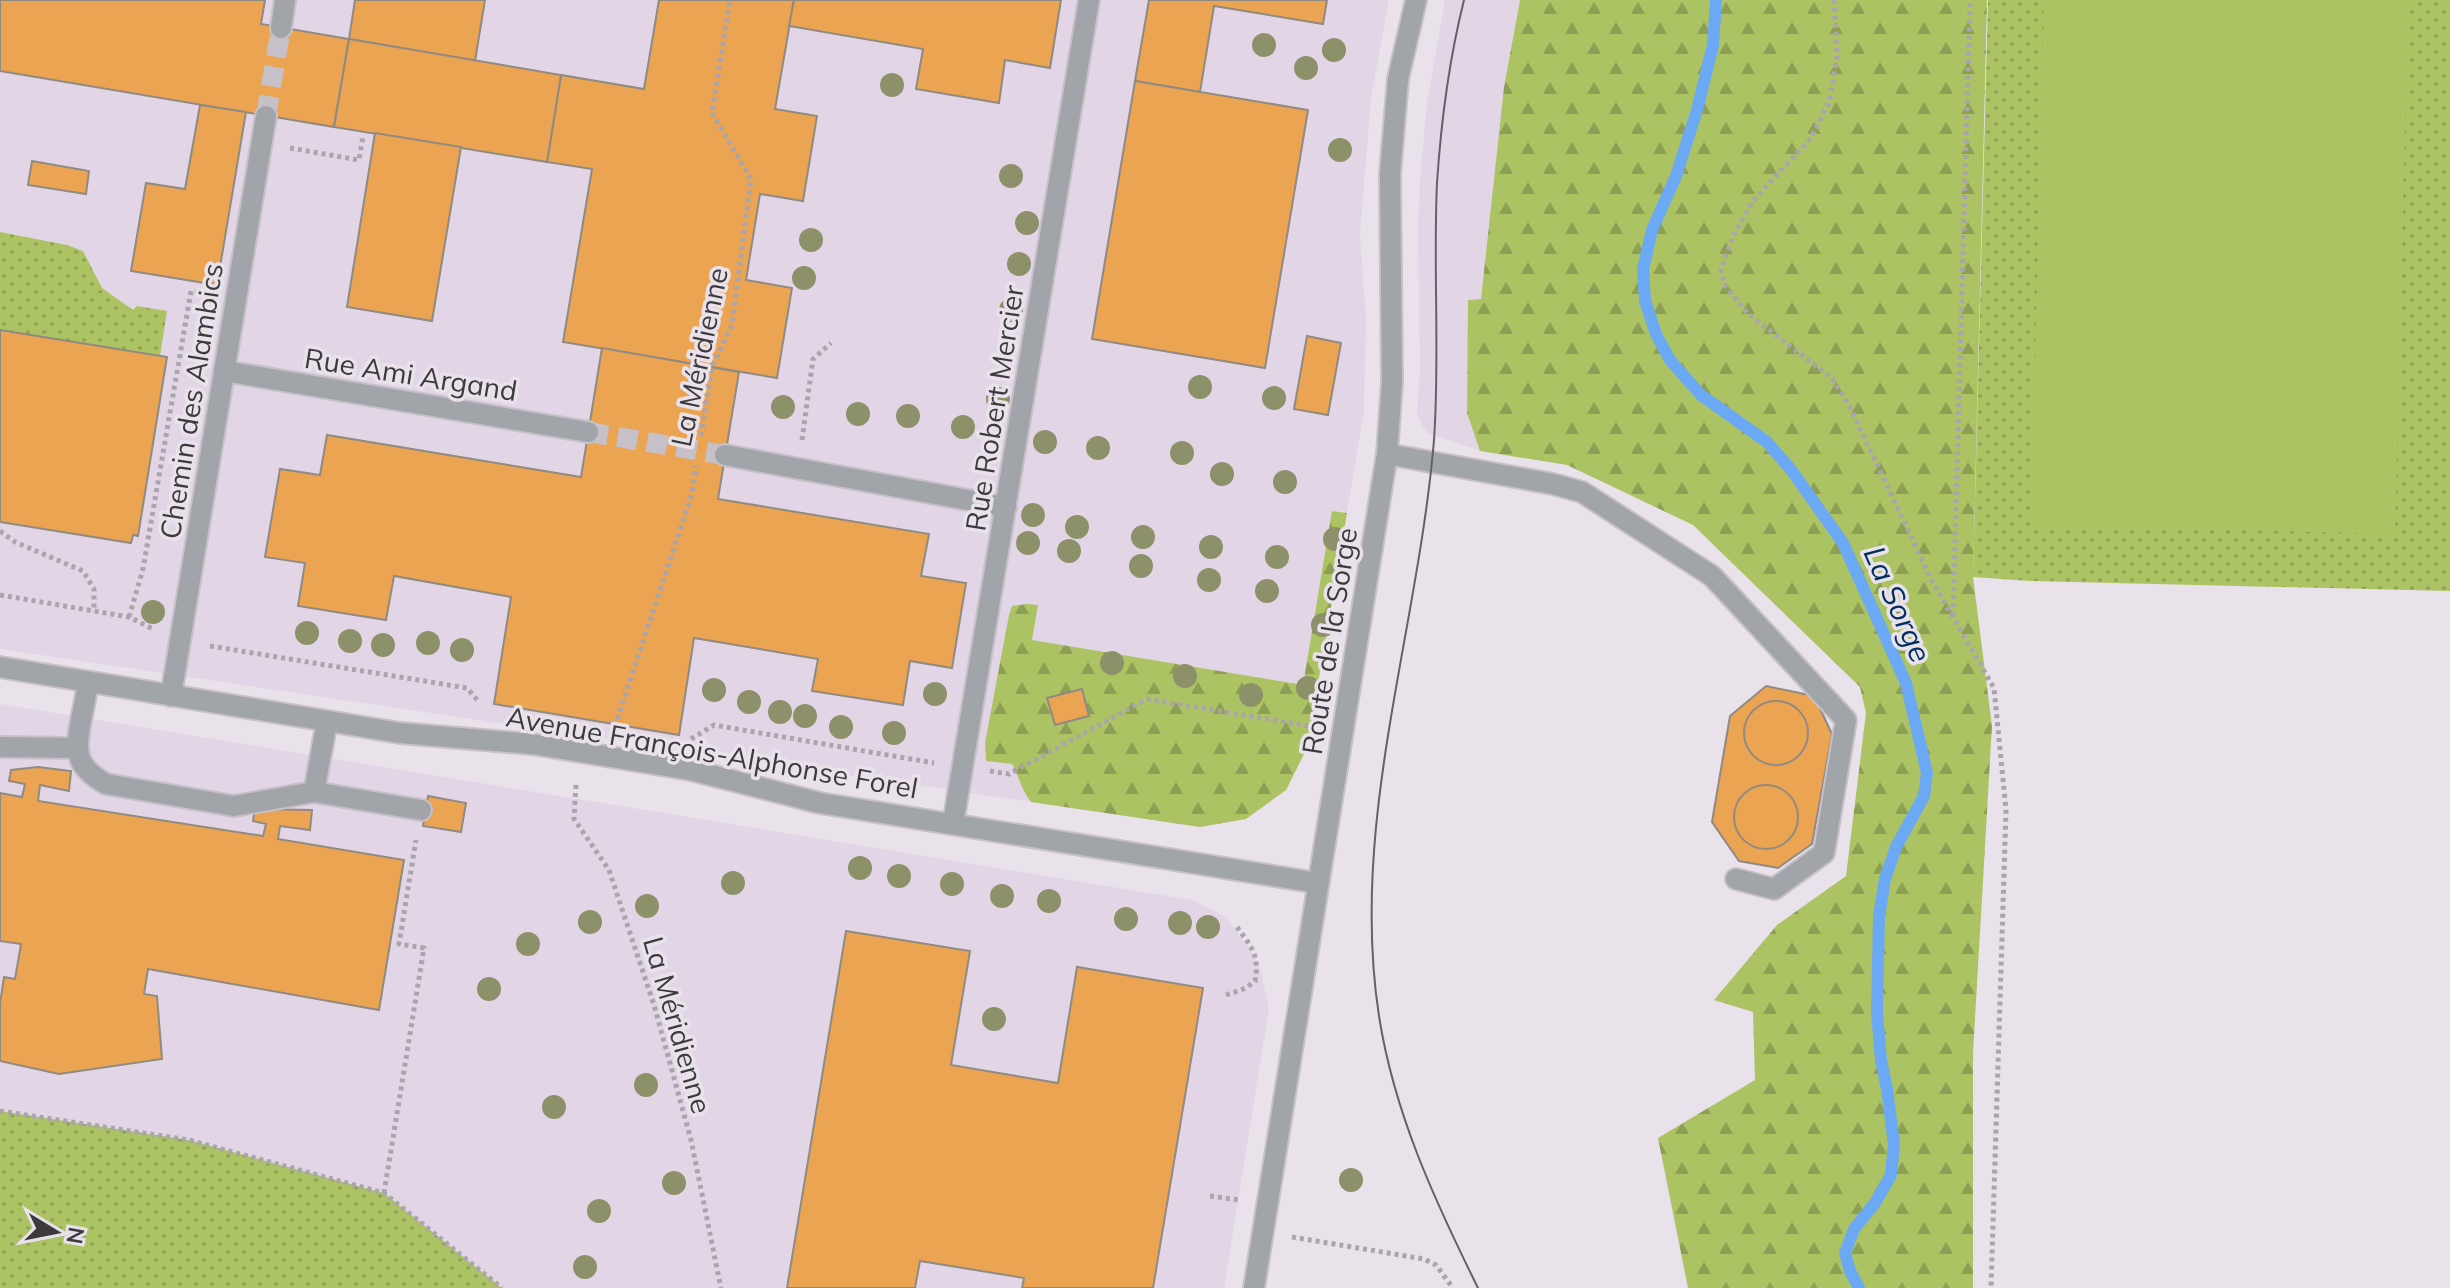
<svg xmlns="http://www.w3.org/2000/svg" width="2450" height="1288" font-family="Mulish,sans-serif">
<style>
.built{fill:#e2d6e6}
.grass{fill:url(#grass-dots)}
.forest{fill:url(#forest-firs)}
.pitch{fill:#acc364}
.lines{fill:none;stroke-linecap:round;stroke-linejoin:round}
.stream{stroke:#6ba9f5;stroke-width:12}
.building{fill:#eba452;stroke:#918a83;stroke-width:2}
.minor-tunnel{stroke:#c6c0c8;stroke-width:20;stroke-dasharray:20 10;stroke-linecap:butt}
.minor-casing{stroke:#c6c0c8;stroke-width:24}
.path{stroke:#aaa5ac;stroke-width:5;stroke-dasharray:4 4;stroke-linecap:butt}
.minor{stroke:#a1a4a8;stroke-width:20}
.tram{stroke:#646065;stroke-width:2}
.tree{fill:#8c916a}
.labels{text-anchor:middle;dominant-baseline:central;stroke-width:7;stroke-linejoin:round;paint-order:stroke}
.street-label{font-size:28px;fill:#3c3a3d;stroke:#e9e2eb}
.water-label{font-size:30px;font-style:italic;fill:#022e5d;stroke:#e9e2eb}
</style>
<defs>
<pattern id="grass-dots" width="8" height="8" patternUnits="userSpaceOnUse" patternTransform="scale(2)"><rect width="8" height="8" fill="#acc364"/><path d="M2 2h.1M6 6h.1" fill="none" stroke="#8d9f54" stroke-width="1.8" stroke-linecap="round"/></pattern>
<pattern id="forest-firs" width="22" height="20" patternUnits="userSpaceOnUse" patternTransform="scale(2)"><rect width="22" height="20" fill="#acc364"/><path d="M5 1l3.5 6h-7zM16 11l3.5 6h-7z" fill="#8d9f54"/></pattern>
</defs>
<rect width="100%" height="100%" fill="#e9e2eb"/>
<!-- built -->
<g class="built">
<path d="M0 0H1389L1371 98 1360 234 1366 320 1364 411 1307 748 1286 790 1246 819 1200 827 0 649Z"/>
<path d="M1445 0H1520L1504 87 1481 299 1469 300 1467 413 1480 451 1427 433 1417 416 1420 370 1418 227 1420 179 1427 103Z"/>
<path d="M0 704 1192 900 1226 917 1259 963 1269 1009 1224 1288H0Z"/>
</g>
<!-- grass -->
<g class="grass">
<path d="M1988 0H2450V591L2030 581 1973 577Z"/>
<path d="M0 232 67 245 83 251 102 288 133 310 137 306 167 311 160 356 0 330Z"/>
<path d="M0 1111 189 1140 384 1193 502 1288H0Z"/>
</g>
<!-- forest -->
<g class="forest">
<path d="M1520 0H1987L1973 577 1992 726 1973 1053V1288H1688L1658 1138 1755 1080 1753 1012 1714 1000 1777 925 1846 876 1866 713 1860 687 1693 525 1567 465 1480 451 1467 413 1468 300 1481 299 1504 87Z"/>
<path d="M1332 511 1347 513 1307 748 1286 790 1246 819 1200 827 1031 802C1022 791 1019 777 1012 764L986 761 985 743 1009 615 1012 606 1026 604 1038 605 1032 640 1303 685Z"/>
</g>
<!-- pitch -->
<path class="pitch" d="M2044 0H2408L2395 534 2031 525Z"/>
<g class="lines">
<!-- stream -->
<path class="stream" d="M1716 0 1713 45 1697 110 1676 176 1652 230 1643 269 1645 301 1656 334 1670 360 1701 395 1767 442 1792 471 1843 543 1906 683 1927 773 1924 796 1896 847 1885 879 1879 916 1877 1013 1881 1060 1887 1089 1894 1144 1891 1175 1875 1203 1854 1229 1845 1253 1850 1271 1859 1288"/>
</g>
<!-- building -->
<g class="building">
<path d="M0 0H265L261 24 349 39 334 127 0 71Z"/>
<path d="M355 0H485L475 61 349 39Z"/>
<path d="M659 0H794L775 109 817 116 803 201 760 194 746 280 792 288 777 378 563 342 592 169 547 162 561 75 644 89Z"/>
<path d="M794 0H1061L1050 68 1005 60 999 103 916 89 923 49 789 26Z"/>
<path d="M1149 0H1327L1323 24 1214 6 1200 92 1135 81Z"/>
<path d="M349 39 561 75 547 162 334 127Z"/>
<path d="M1135 81 1308 110 1265 368 1092 339Z"/>
<path d="M200 105 246 112 217 285 131 271 146 183 185 189Z"/>
<path d="M375 133 461 147 432 321 347 307Z"/>
<path d="M32 161 89 171 86 194 28 185Z"/>
<path d="M0 330 167 357 138 536 133 535 131 543 0 522Z"/>
<path d="M1307 336 1341 343 1328 415 1294 409Z"/>
<path d="M602 348 739 372 718 499 929 534 921 576 966 583 952 668 910 661 903 705 812 691 818 659 694 638 679 735 494 704 511 597 394 576 386 620 298 606 305 563 265 557 280 469 320 475 327 435 581 477Z"/>
<path d="M1766 686 1814 696 1832 734 1812 844 1778 868 1739 861 1712 822 1730 716Z"/>
<path d="M1082 689 1089 716 1055 725 1047 698Z"/>
<circle cx="1776" cy="733" r="32"/>
<path d="M38 767 71 771 69 791 40 785 38 801 263 836 266 824 253 821 255 809 312 810 310 830 280 826 278 839 404 860 379 1010 148 969 144 994 157 996 162 1059 59 1074 0 1061V1003L4 977 15 979 21 944 0 941V793L22 797 25 784 9 781 11 770Z"/>
<circle cx="1766" cy="817" r="32"/>
<path d="M428 796 466 803 461 832 423 826Z"/>
<path d="M846 931 970 951 951 1065 1058 1083 1077 967 1203 988 1153 1288H1022L1024 1278 920 1261 915 1288H787Z"/>
</g>
<g class="lines">
<!-- minor-tunnel -->
<g class="minor-tunnel">
<path d="M266 116 281 28"/>
<path d="M588 432 725 455"/>
</g>
<!-- minor casing -->
<g class="minor-casing">
<g id="minor">
<path d="M281 28 285 0"/>
<path d="M224 371 588 432"/>
<path d="M1387 454 1553 484 1582 492 1712 576 1846 720 1824 853 1774 889 1736 879"/>
<path d="M725 455 1006 507"/>
<path d="M0 667 400 733 532 744 691 770 820 803 1318 883"/>
<path d="M88 682C86 695 84 707 81 720 75 753 75 766 106 784L234 806 314 792"/>
<path d="M171 696 266 116"/>
<path d="M327 721 314 792 421 810"/>
<path d="M0 747 76 748"/>
<path d="M953 824 1089 0"/>
<path d="M1254 1288 1387 454 1392 382 1390 174 1398 79 1416 0"/>
</g>
</g>
<!-- path -->
<g class="path">
<path d="M1834 0 1837 56 1830 100 1811 138 1753 201 1733 236 1721 269 1724 284 1748 314 1832 378 1849 405 1931 579 1994 688 2006 810 1991 1288"/>
<path d="M290 148 359 160 363 136"/>
<path d="M701 436 712 367 732 325 751 179 712 113 730 0"/>
<path d="M802 440 813 359 831 343"/>
<path d="M0 531 15 542 83 571 94 589V609"/>
<path d="M0 595 129 617 153 629"/>
<path d="M1953 615 1970 0"/>
<path d="M129 617 143 569 191 291 206 294"/>
<path d="M210 646 467 688 479 702"/>
<path d="M612 723H616L692 494 696 466"/>
<path d="M691 739 714 725 934 763"/>
<path d="M990 771 1009 774 1147 699 1315 727"/>
<path d="M576 785 574 819 609 870 654 1005 691 1140 721 1288"/>
<path d="M1226 995 1246 988 1255 981C1260 953 1250 946 1235 924"/>
<path d="M0 1111 189 1140 384 1193 502 1288"/>
<path d="M384 1193 424 948 399 944 416 840"/>
<path d="M1210 1196 1239 1200"/>
<path d="M1292 1237 1424 1259 1436 1265 1453 1288"/>
</g>
<!-- minor -->
<use href="#minor" class="minor"/>
<!-- tram -->
<path class="tram" d="M1464 0C1449 60 1441 122 1437 183 1433 268 1440 355 1434 440 1418 632 1349 823 1379 1016 1394 1113 1435 1201 1478 1288"/>
</g>
<!-- trees -->
<g class="tree">
<circle cx="1264" cy="45" r="12"/>
<circle cx="1334" cy="50" r="12"/>
<circle cx="1306" cy="68" r="12"/>
<circle cx="892" cy="85" r="12"/>
<circle cx="1340" cy="150" r="12"/>
<circle cx="1011" cy="176" r="12"/>
<circle cx="1027" cy="223" r="12"/>
<circle cx="811" cy="240" r="12"/>
<circle cx="1019" cy="264" r="12"/>
<circle cx="804" cy="278" r="12"/>
<circle cx="1011" cy="310" r="12"/>
<circle cx="1200" cy="387" r="12"/>
<circle cx="1274" cy="398" r="12"/>
<circle cx="998" cy="399" r="12"/>
<circle cx="783" cy="407" r="12"/>
<circle cx="858" cy="414" r="12"/>
<circle cx="908" cy="416" r="12"/>
<circle cx="963" cy="427" r="12"/>
<circle cx="1045" cy="442" r="12"/>
<circle cx="1098" cy="448" r="12"/>
<circle cx="1182" cy="453" r="12"/>
<circle cx="1222" cy="474" r="12"/>
<circle cx="1285" cy="482" r="12"/>
<circle cx="1033" cy="515" r="12"/>
<circle cx="1077" cy="527" r="12"/>
<circle cx="1143" cy="537" r="12"/>
<circle cx="1335" cy="539" r="12"/>
<circle cx="1028" cy="543" r="12"/>
<circle cx="1211" cy="547" r="12"/>
<circle cx="1069" cy="551" r="12"/>
<circle cx="1277" cy="557" r="12"/>
<circle cx="1141" cy="566" r="12"/>
<circle cx="1209" cy="580" r="12"/>
<circle cx="1267" cy="591" r="12"/>
<circle cx="153" cy="612" r="12"/>
<circle cx="1323" cy="625" r="12"/>
<circle cx="307" cy="633" r="12"/>
<circle cx="350" cy="641" r="12"/>
<circle cx="428" cy="643" r="12"/>
<circle cx="383" cy="645" r="12"/>
<circle cx="462" cy="650" r="12"/>
<circle cx="1112" cy="663" r="12"/>
<circle cx="1185" cy="676" r="12"/>
<circle cx="1308" cy="688" r="12"/>
<circle cx="714" cy="690" r="12"/>
<circle cx="935" cy="694" r="12"/>
<circle cx="1251" cy="695" r="12"/>
<circle cx="749" cy="702" r="12"/>
<circle cx="780" cy="712" r="12"/>
<circle cx="805" cy="716" r="12"/>
<circle cx="841" cy="727" r="12"/>
<circle cx="894" cy="733" r="12"/>
<circle cx="860" cy="868" r="12"/>
<circle cx="899" cy="876" r="12"/>
<circle cx="733" cy="883" r="12"/>
<circle cx="952" cy="884" r="12"/>
<circle cx="1002" cy="896" r="12"/>
<circle cx="1049" cy="901" r="12"/>
<circle cx="647" cy="906" r="12"/>
<circle cx="1126" cy="919" r="12"/>
<circle cx="590" cy="922" r="12"/>
<circle cx="1180" cy="923" r="12"/>
<circle cx="1208" cy="927" r="12"/>
<circle cx="528" cy="944" r="12"/>
<circle cx="489" cy="989" r="12"/>
<circle cx="994" cy="1019" r="12"/>
<circle cx="646" cy="1085" r="12"/>
<circle cx="554" cy="1107" r="12"/>
<circle cx="1351" cy="1180" r="12"/>
<circle cx="674" cy="1183" r="12"/>
<circle cx="599" cy="1211" r="12"/>
<circle cx="585" cy="1267" r="12"/>
</g>
<g class="labels">
<!-- street labels -->
<g class="street-label">
<text transform="translate(699 357) rotate(-78)">La Méridienne</text>
<text transform="translate(411 374) rotate(9)">Rue Ami Argand</text>
<text transform="translate(191 401) rotate(-81)">Chemin des Alambics</text>
<text transform="translate(994 408) rotate(-81)">Rue Robert Mercier</text>
<text transform="translate(1329 641) rotate(-81)">Route de la Sorge</text>
<text transform="translate(712 752) rotate(10)">Avenue François-Alphonse Forel</text>
<text transform="translate(678 1025) rotate(74)">La Méridienne</text>
</g>
<!-- water labels -->
<g class="water-label">
<text transform="translate(1898 604) rotate(66)">La Sorge</text>
</g>
</g>
<!-- north arrow -->
<g transform="translate(56 1232) rotate(100)" stroke="#e9e2eb" stroke-width="6" paint-order="stroke">
<path d="M0-6L14 30L0 20L-14 30Z" fill="#3c3a3d"/>
<text y="-12" font-size="22" font-weight="bold" text-anchor="middle" fill="#3c3a3d">N</text>
</g>
</svg>
